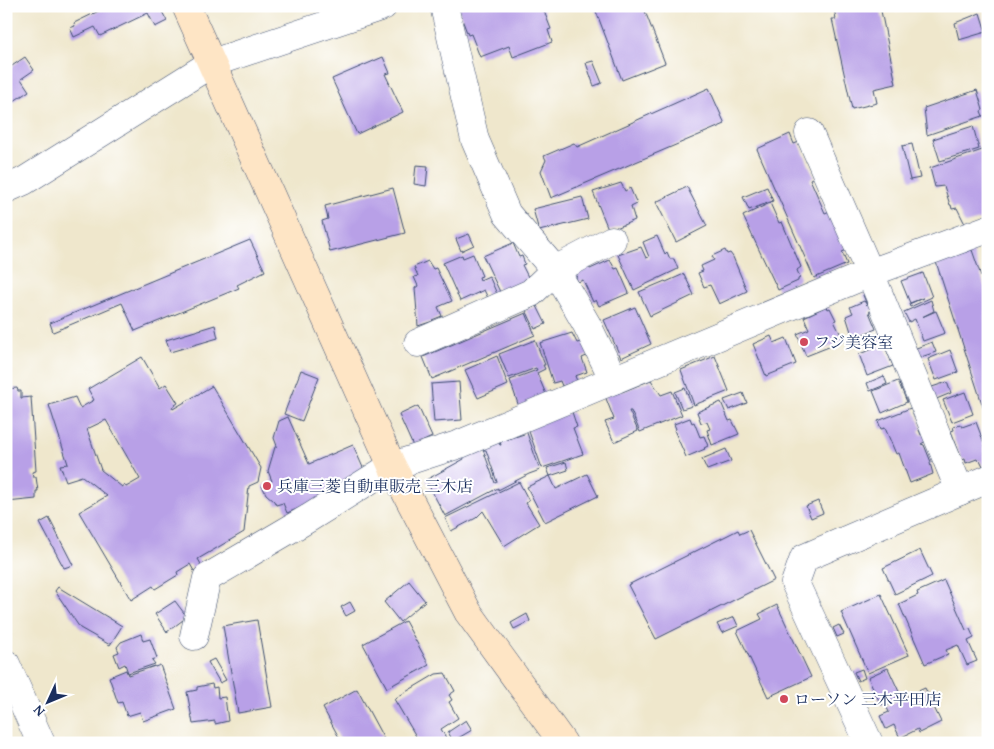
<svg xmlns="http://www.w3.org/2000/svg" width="994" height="749" font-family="'Gentium Book Plus','Noto Serif JP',serif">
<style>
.building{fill:#b8a0e7;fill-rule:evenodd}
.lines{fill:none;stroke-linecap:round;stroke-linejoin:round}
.street-casing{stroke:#3b4b6e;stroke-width:29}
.secondary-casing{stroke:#3b4b6e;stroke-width:29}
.street{stroke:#fff;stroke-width:28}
.secondary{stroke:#fee5c5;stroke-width:28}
.poi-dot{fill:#d1495b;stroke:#fff;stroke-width:2}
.labels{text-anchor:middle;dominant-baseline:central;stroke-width:4;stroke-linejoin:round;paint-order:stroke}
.poi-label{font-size:16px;fill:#1b2f5e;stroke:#fff;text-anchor:start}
</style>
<rect width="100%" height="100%" fill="#fff"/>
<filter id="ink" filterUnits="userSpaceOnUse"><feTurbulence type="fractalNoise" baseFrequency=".02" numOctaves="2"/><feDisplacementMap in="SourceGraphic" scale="10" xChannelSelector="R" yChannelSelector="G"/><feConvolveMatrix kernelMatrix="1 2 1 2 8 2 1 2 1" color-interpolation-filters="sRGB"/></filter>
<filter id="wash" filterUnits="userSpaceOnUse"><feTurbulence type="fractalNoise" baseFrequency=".0096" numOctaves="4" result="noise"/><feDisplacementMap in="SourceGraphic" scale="20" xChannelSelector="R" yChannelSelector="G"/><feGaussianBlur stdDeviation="1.12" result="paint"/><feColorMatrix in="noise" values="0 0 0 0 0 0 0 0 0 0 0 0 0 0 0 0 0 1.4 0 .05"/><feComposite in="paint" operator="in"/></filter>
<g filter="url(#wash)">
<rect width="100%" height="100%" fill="#efe7cc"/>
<g id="blocks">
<!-- building -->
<g class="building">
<path d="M109 6H159L167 21 155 27 148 13 100 36 95 27 74 37 70 28 75 26 74 23Z"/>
<path d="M465 6H542L551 29 548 30 552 42 513 57 509 46 480 57 471 34 468 35 458 9Z"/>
<path d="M594 6H643L665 63 622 80Z"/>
<path d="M844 6H880L896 84 874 89 877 103 852 109 832 19H836L834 8Z"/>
<path d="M980 13 986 32 959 40 955 23Z"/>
<path d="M25 57 34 70 21 79 29 91 11 103 6 97V70Z"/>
<path d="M383 57 390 73 385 74 403 112 357 134 332 79Z"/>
<path d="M593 61 602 83 594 86 586 63Z"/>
<path d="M709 88 725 124 551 198 541 171 546 160 544 156 574 143 577 147Z"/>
<path d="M977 90 983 110 981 111 983 116 927 135 924 108Z"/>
<path d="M973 126 979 149 940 161 933 139Z"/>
<path d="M790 134 794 144 799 142 814 177 810 179 825 213 830 211 847 250 842 252 847 264 814 278 757 149Z"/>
<path d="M912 144 920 178 910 180 902 146Z"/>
<path d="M988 148V218L965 224 957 208 952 209 951 205H950L944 186 935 187 930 168Z"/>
<path d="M416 165 428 166 426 186 414 184Z"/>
<path d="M621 183 625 191 630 188 637 204 631 207 635 220 609 231 593 192Z"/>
<path d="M687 187 707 226 676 242 656 202Z"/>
<path d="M767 187 773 201 749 210 743 197Z"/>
<path d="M393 188 405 233 330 252 322 221 328 219 325 206Z"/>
<path d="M582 197 588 219 539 231 533 209Z"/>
<path d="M770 203 779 223 782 222 801 267 797 270 800 278 798 279V281L778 290 743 216Z"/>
<path d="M469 234 474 245 461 251 456 239Z"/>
<path d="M657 236 665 254 667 252 670 259H674L678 269 634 290 618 255 641 247 646 258 649 257 643 242Z"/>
<path d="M250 240 265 271 237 285 239 288 135 331 122 303 53 332 50 323Z"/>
<path d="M513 243 519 257 522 256 525 264 522 265 529 279 500 292 483 256Z"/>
<path d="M725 250 727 254 730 253 733 257 747 291 719 304 710 285 704 287 698 273 703 271 701 266 714 260 712 256Z"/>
<path d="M972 250 988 296 987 419 936 262Z"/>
<path d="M473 254 482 276 479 277 480 280 489 276 497 294 488 298 484 290 460 301 443 263 462 255 463 258Z"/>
<path d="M610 260 615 269 618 268 629 293 599 306 596 300 593 302 583 280 578 282 576 278 578 271 589 267 590 269Z"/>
<path d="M428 261 433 269 436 268 452 301 438 307 442 316 432 320 433 321 418 326 415 288 418 286 414 277 418 276 414 267Z"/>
<path d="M923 273 932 297 910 307 909 304 923 298 910 303 901 281Z"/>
<path d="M684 274 694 295 650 316 639 292 665 281 666 282Z"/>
<path d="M871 292 877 308 869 312 876 329 853 338 846 316 853 313 850 307 864 301 867 305 863 295Z"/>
<path d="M931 300 934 311 922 317 936 311 945 333 923 341 915 319 909 322 904 312Z"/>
<path d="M537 306 546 324 535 329 526 310Z"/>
<path d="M827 306 828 309 830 308 836 320 834 321 844 341 806 356 797 334 809 329 804 317Z"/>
<path d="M635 307 651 344 621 358 604 320Z"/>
<path d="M526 313 535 335 432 379 423 357Z"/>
<path d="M215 325 218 338 170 352 166 340Z"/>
<path d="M572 333 577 343 584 341 589 355 582 358 587 372 575 376 577 381 562 386 560 381 553 383 540 343Z"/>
<path d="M880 334 893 366 867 376 859 354 873 349 869 338Z"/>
<path d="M771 336 774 343 786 338 796 364 766 376 753 344Z"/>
<path d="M535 340 545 365H543L545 369 537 373 548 399 519 407 510 380 537 370 536 368 509 378 499 354Z"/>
<path d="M932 342 936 352 918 358 914 349Z"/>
<path d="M950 350 958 372 936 380 928 359Z"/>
<path d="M497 356 508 385 478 398 465 370Z"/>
<path d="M715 356 729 391 694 405 681 370Z"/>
<path d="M142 357 160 388 166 384 178 403 172 407 173 409 212 386 261 468 258 482 249 486 244 532 198 559 202 566 194 571 190 564 177 572 178 575 155 589 153 586 131 600 79 512 107 496 82 476 66 481 60 465 68 464 49 405 75 397 80 408 94 400 88 389ZM106 420 140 479 126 487 125 485 122 487 101 470 87 429Z"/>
<path d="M301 370 319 377 302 421 284 414Z"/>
<path d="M884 376 887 384 870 391 867 383Z"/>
<path d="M651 380 661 395 672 391 682 415 640 432 631 411H629L638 431 614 442 605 422 614 419 605 396 620 389 622 392Z"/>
<path d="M898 381 907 402 882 413 873 391Z"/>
<path d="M459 382 462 420 434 422 431 384Z"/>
<path d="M947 382 951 393 934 400 929 388Z"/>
<path d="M17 388 18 391H21V398L31 397 36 471 32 472 33 477H36L38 491H36V499L7 502 6 389Z"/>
<path d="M685 388 692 406 682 409 675 392Z"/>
<path d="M965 392 973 414 952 422 943 400Z"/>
<path d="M743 393 747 403 729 410 724 400Z"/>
<path d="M721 402 729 421 732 420 739 434 712 445 707 430 710 429 707 422 701 423 697 412Z"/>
<path d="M418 406 432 437 413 446 399 415Z"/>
<path d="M913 407 922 429 919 430 921 435 926 432 929 439 921 444 924 445 931 462 930 463 933 474 910 483 899 453 896 454 885 428 881 429 878 421Z"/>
<path d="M572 412 577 427 573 428 583 454 542 468 527 426Z"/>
<path d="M288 417 309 464 353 445 364 470 324 498 287 513 283 503 276 505 274 501 266 494 262 486 272 481 268 471 275 447 277 446 274 438 279 421Z"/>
<path d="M690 418 692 423 694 422 700 437 704 436 708 446 704 448 705 449 686 457 674 430 676 429 674 424Z"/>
<path d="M976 422 987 451 985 452 988 464 983 466 980 460 978 461 977 459 966 463 965 459 962 460 951 431 954 430 953 427 960 424 962 427Z"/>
<path d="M527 433 540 470 529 474 498 490V488L445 516 426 480 464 459 461 449 480 441 495 483 497 482 486 450H484L481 442 496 437 500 445H501L500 442Z"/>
<path d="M726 449 731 461 707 470 702 459Z"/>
<path d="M566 462 568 470 550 476 547 468Z"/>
<path d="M587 474 598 496 545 522 527 487 550 476 556 489Z"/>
<path d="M519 482 529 501 526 503 539 524 504 546 483 511 476 518 451 531 445 518Z"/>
<path d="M818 501 823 513 811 518 806 506Z"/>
<path d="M49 518 73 565 64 568 40 523Z"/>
<path d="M738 530 740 534 749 530 774 580 656 639 628 585Z"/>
<path d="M920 550 932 576 895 594 883 568Z"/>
<path d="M944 580 966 630 970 629 974 638 968 641 977 661 967 665 958 645 946 650 948 654 925 664 899 604 918 595 917 592Z"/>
<path d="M409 581 425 601 400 622 384 602Z"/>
<path d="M58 587 122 626 110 645 80 628 55 591Z"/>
<path d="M881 594 909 655 868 673 841 612Z"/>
<path d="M175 601 187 617 167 632 155 614Z"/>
<path d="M350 602 355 611 346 616 341 607Z"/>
<path d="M777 605 811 677 768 697 737 631 762 619 759 614Z"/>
<path d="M527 614 530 621 514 629 511 623Z"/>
<path d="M734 617 738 626 722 633 717 624Z"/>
<path d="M257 620 272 707 238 713 223 626Z"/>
<path d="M405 621 429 665 387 688 363 644Z"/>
<path d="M839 625 844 634 837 637 833 628Z"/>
<path d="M141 634 143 641 150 639 157 658 152 660 155 664 128 673 125 664 119 667 114 654 119 652 117 647 121 642Z"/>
<path d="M214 659 226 680 220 683 208 662Z"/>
<path d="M160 665 176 709 143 721 140 712 127 716 122 702 118 703 109 677 126 670 128 675 155 666V667Z"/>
<path d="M888 668 901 696 881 705 868 677Z"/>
<path d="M862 669 865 678 858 681 854 672Z"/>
<path d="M445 673 455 691 449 695 452 700 449 702 458 718 441 729 449 743H420L394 699 436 674Z"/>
<path d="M212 684 213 688 217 687 218 698 225 697 228 721 215 724V721L193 724 187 692 197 690V687Z"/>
<path d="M925 688 941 722 919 733 918 729 900 738 894 725 886 729 880 716 889 712 886 706Z"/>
<path d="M357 689 386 743H342L323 708Z"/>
<path d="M466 720 472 730 453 741 448 732Z"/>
</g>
</g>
</g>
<g filter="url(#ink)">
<use href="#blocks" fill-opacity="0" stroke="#3b4b6e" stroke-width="1"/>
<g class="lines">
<!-- street casing -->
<g class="street-casing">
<g id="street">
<path d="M444 6 475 140 507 214 555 270 587 325 614 380"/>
<path d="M809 133 870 273 960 491"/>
<path d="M6 189 24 181 212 63 383 6"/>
<path d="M418 343 531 293 555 270 612 240"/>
<path d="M194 636 207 578 309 518 392 466 460 444 870 273 988 229"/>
<path d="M6 664 41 743"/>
<path d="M869 743 795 583 804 558 988 479"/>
</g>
</g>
<!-- secondary casing -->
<g class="secondary-casing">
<path id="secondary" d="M186 6 392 466 468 612 563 743"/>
</g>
<!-- street -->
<use href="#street" class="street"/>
<!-- secondary -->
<use href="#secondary" class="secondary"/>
</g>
</g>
<!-- markers -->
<g class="poi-dot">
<circle cx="804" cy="342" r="5"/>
<circle cx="267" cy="486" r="5"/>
<circle cx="784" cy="699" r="5"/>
</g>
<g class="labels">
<!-- poi labels -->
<g class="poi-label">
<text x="814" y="342">フジ美容室</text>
<text x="277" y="486">兵庫三菱自動車販売 三木店</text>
<text x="794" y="699">ローソン 三木平田店</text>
</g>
</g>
<!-- margin -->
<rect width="994" height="749" fill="none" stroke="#fff" stroke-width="25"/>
<!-- north arrow -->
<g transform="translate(48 702) rotate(226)" stroke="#ffffff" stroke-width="4" paint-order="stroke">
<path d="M0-4L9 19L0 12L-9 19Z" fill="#1b2f5e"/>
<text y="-8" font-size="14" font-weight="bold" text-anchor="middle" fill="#1b2f5e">N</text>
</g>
</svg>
